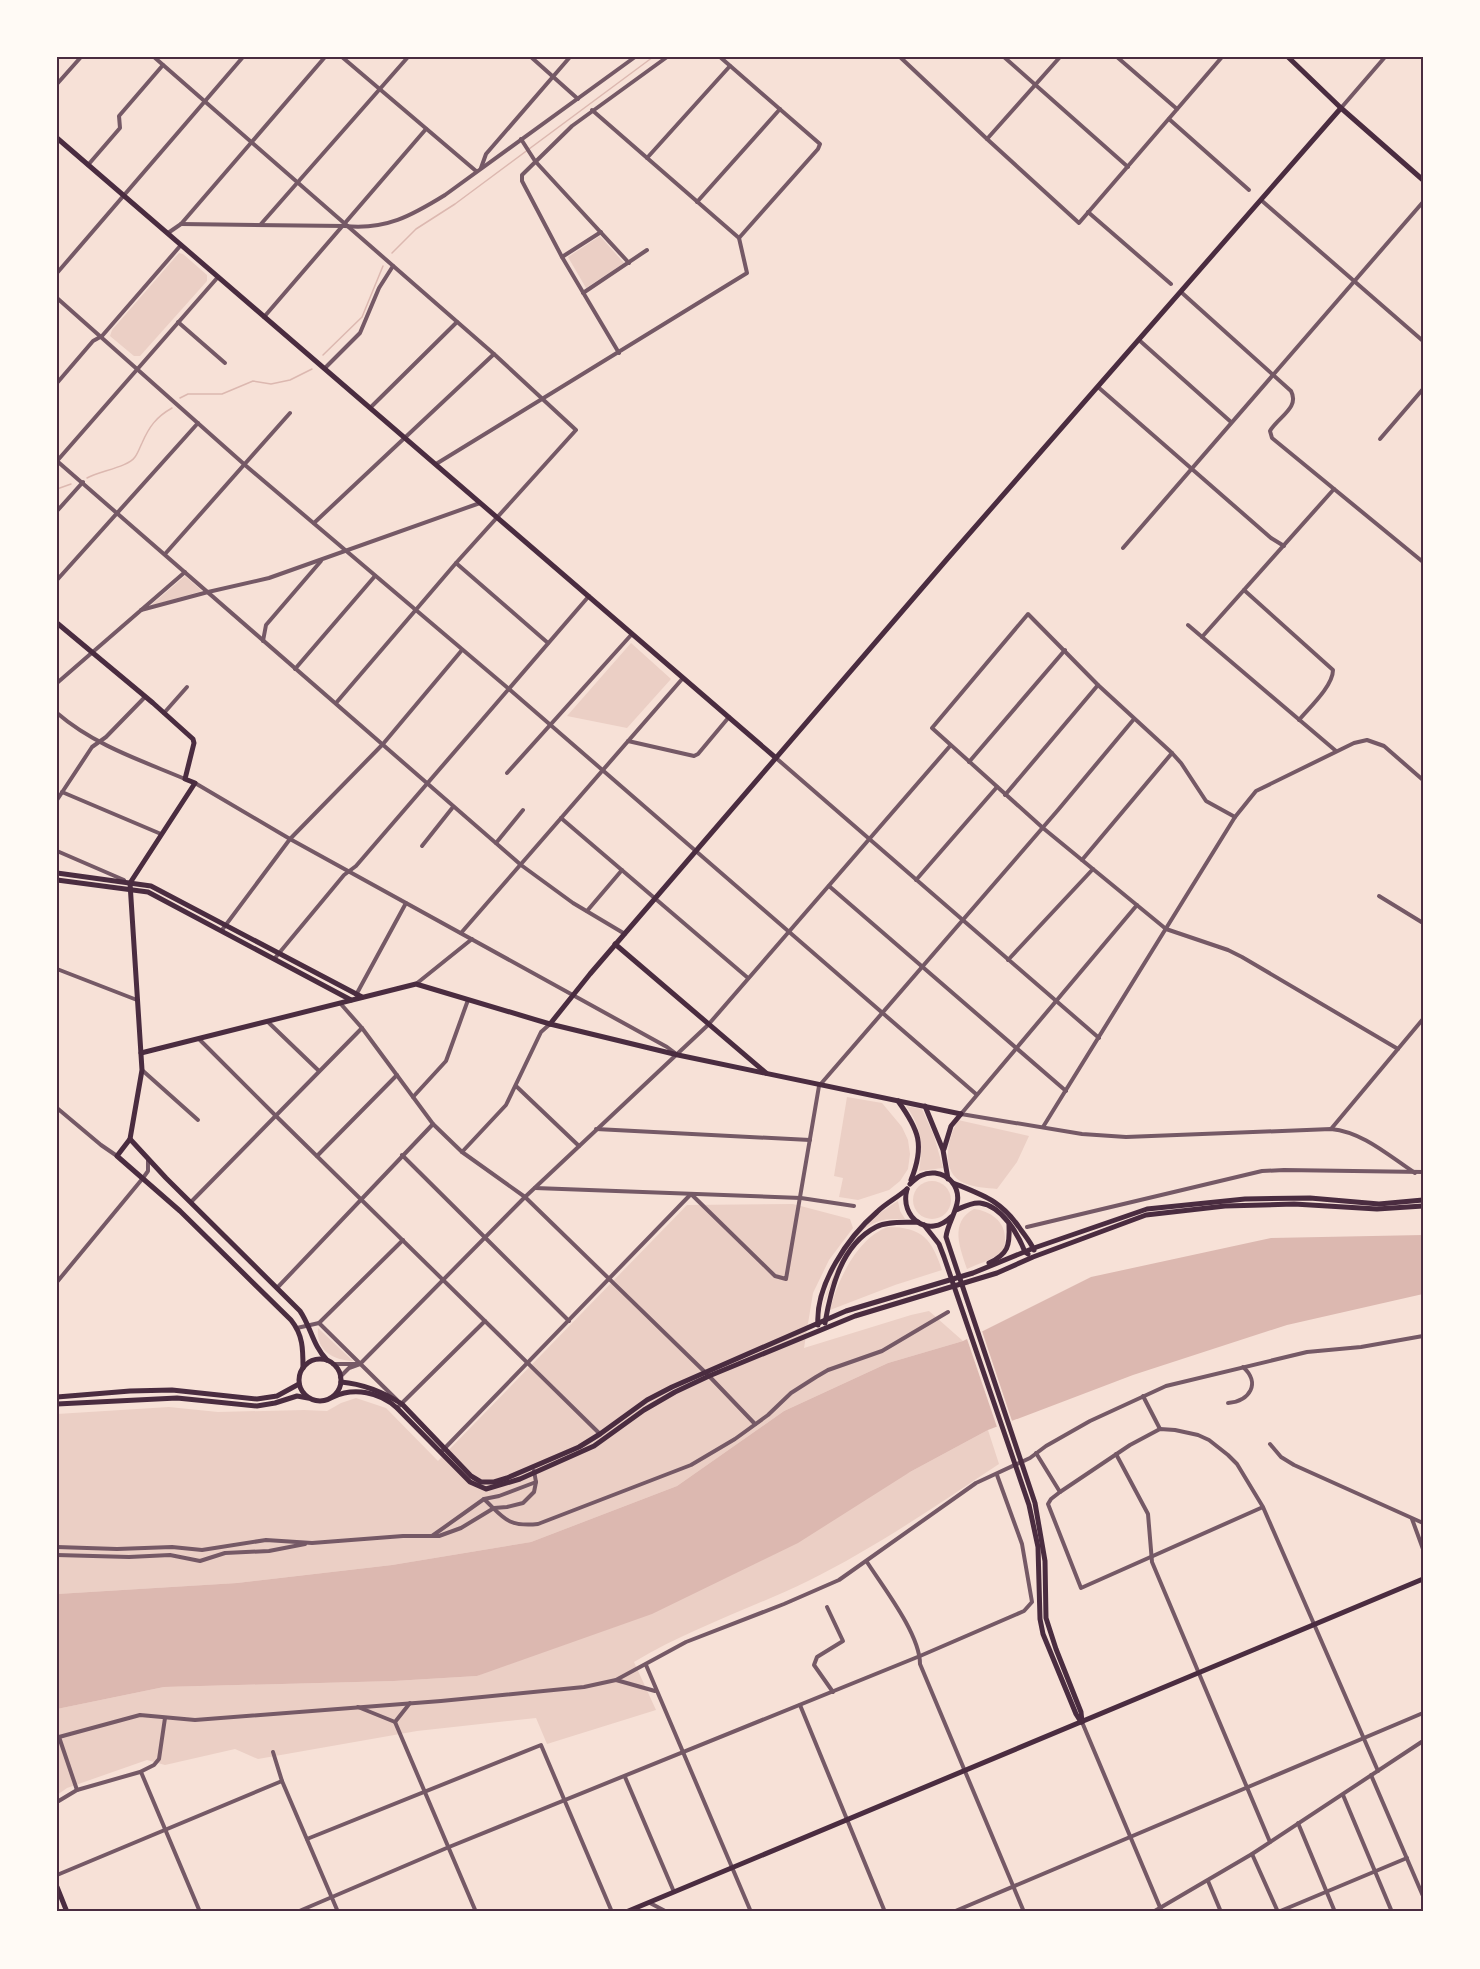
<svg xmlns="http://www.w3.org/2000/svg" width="1480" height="1969" font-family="'Playfair Display',serif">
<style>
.green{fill:#ebcfc5}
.water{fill:#dcb8b0}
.pier{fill:#f7e1d7}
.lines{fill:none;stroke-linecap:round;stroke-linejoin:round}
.stream{stroke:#dcb8b0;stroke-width:1.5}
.minor{stroke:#755966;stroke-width:4}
.secondary{stroke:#4a2c40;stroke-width:5}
.neatline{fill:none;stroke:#4a2c40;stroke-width:2}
</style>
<rect width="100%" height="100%" fill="#f7e1d7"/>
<!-- green -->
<g class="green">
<path d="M600 236 624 263 586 288 568 257Z"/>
<path d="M179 253 183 254 207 275V281L140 356H134L110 336 112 330Z"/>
<path d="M185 576 202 591 150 606Z"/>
<path d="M631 643 671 679 627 728 567 716Z"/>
<path d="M847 1097 882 1103 902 1127 908 1140 910 1154 908 1169 900 1181 889 1190 858 1200 839 1197 843 1178 834 1176Z"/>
<path d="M906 1106 922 1109 934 1136 943 1168 919 1171C924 1146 921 1126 906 1106Z"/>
<path d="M958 1120 1029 1136 1017 1162 997 1189C987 1188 973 1187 964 1183 939 1172 948 1138 958 1120Z"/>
<circle cx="932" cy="1200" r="19"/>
<path d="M898 1201 900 1211 905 1219C895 1219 886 1218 877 1222 846 1234 831 1284 821 1313 834 1263 853 1228 898 1201Z"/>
<path d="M793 1204 850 1219 853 1228 829 1260 813 1293 804 1348 911 1315 929 1311 963 1341 888 1363 784 1411 677 1486 531 1542 392 1565 237 1583 57 1594V1414L169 1407 218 1412 304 1410 327 1411 341 1403 356 1398 386 1408 438 1461 687 1205Z"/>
<path d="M974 1209C990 1211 1005 1221 1005 1238 1005 1243 1005 1248 1001 1252 993 1260 977 1264 967 1269 960 1248 949 1222 974 1209Z"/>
<path d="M888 1227C923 1227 932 1240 942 1270L895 1285 830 1310C837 1281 858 1237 888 1227Z"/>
<path d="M318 1328 353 1361C333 1360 316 1351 318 1328Z"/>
<path d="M988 1430 999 1464C937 1505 875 1548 808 1581 750 1609 689 1629 634 1662L656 1710 547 1744 536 1718 417 1731 258 1759 235 1749 165 1765 147 1760 67 1788 57 1795V1709L164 1687 394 1681 477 1676 910 1472Z"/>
</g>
<!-- water -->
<path class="water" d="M1423 1235V1294L1287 1325 1133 1375 988 1430 910 1472 798 1543 652 1614 477 1676 394 1681 164 1687 57 1709V1594L237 1583 392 1565 531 1542 677 1486 784 1411 888 1363 963 1341 1091 1277 1271 1238Z"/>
<!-- pier -->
<path class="pier" d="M981 1328 1013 1424 998 1430 966 1336Z"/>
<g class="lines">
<!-- stream -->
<g class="stream">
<path d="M392 253 416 229 455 204 653 57"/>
<path d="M323 355 362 317 383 266"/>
<path d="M180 398 188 394H222L253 381 271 384 290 380 312 369"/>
<path d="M87 478C100 471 128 467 135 457 138 453 140 447 142 443 149 427 156 417 172 408"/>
<path d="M57 489 71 484"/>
</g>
<!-- minor -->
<g class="minor">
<path d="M154 57 494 354 576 430 456 563 336 703"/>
<path d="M342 57 476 171"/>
<path d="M531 57 578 99"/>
<path d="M720 57 820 144 818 149 739 238"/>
<path d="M900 57 987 139 1079 223 1222 57"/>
<path d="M1004 57 1128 167"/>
<path d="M1117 57 1177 109"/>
<path d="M57 84 81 57"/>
<path d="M1341 108 1385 57"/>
<path d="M1169 119 1249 190"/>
<path d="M521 139 535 161 629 263"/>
<path d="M987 139 1060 57"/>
<path d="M647 158 730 66"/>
<path d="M88 165 120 128 119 116 163 65"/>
<path d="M481 168 486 154 570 57"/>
<path d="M1261 200 1423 341"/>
<path d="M697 202 780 109"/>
<path d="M1088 212 1171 284"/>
<path d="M181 224 345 226C386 230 411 216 445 195L635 57"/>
<path d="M261 224 408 57"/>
<path d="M168 233 181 224 325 57"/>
<path d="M562 257 601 232"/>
<path d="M57 273 243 57"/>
<path d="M1181 292 1291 391C1300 408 1278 417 1270 431L1272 438 1423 562"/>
<path d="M583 293 647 250"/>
<path d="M57 298 245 465 509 689 976 1094"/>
<path d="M264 317 426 129"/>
<path d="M178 322 225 363"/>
<path d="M1139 340 1231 422"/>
<path d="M619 353 562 257 522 181V175L572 126 667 57"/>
<path d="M325 368 360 333 379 288 393 266"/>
<path d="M57 383 93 341 102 336 181 245"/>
<path d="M1098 387 1271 538 1284 546"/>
<path d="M371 407 457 322"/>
<path d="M1380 439 1423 389"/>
<path d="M57 461 521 865 573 903 625 934"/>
<path d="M57 461 218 277"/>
<path d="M436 464 747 273 739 238 592 110"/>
<path d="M57 511 83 482"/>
<path d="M314 523 494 354"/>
<path d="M1123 548 1423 202"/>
<path d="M165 554 290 413"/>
<path d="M456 563 548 643"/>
<path d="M57 580 198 423"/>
<path d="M1244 590 1333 670C1333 686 1309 708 1299 720"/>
<path d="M141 610 208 592 269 578 480 503"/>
<path d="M1188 625 1336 751"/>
<path d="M1202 637 1334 489"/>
<path d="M263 641 266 625 321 561"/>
<path d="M295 669 375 576"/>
<path d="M57 683 185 572"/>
<path d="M57 713C94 745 140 760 185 779"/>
<path d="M164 713 187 687"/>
<path d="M628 741 694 756 698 754 729 717"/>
<path d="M776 758 1099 1038"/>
<path d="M969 762 1065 650"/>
<path d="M507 773 632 634"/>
<path d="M195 783 290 839 667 1047 675 1053"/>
<path d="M62 792 161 834"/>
<path d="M1005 795 1098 685"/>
<path d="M57 800 92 747 106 737 145 697"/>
<path d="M1235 817 1206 801 1181 763 1172 753 1098 685 1028 614 932 728 1043 828 1166 929 1228 950 1242 957 1398 1049"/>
<path d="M561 818 748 978"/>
<path d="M496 843 523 810"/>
<path d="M422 846 453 807"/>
<path d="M57 851 124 880"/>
<path d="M1082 860 1172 753"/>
<path d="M916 880 997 787"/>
<path d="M829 886 1066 1091"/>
<path d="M1379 896 1423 923"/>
<path d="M1137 905 961 1114 1082 1134 1126 1137 1331 1129C1363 1132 1389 1156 1415 1173"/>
<path d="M587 911 622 870"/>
<path d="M222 930 290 839 383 744 462 650"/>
<path d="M461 933 683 678"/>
<path d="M275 958 344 875 356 866 589 596"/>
<path d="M1008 960 1093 869"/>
<path d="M57 969 137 1000"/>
<path d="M416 984 472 939"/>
<path d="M356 995 406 903"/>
<path d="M340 1003 362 1028 433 1124 462 1152 525 1197 709 1376 755 1424"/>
<path d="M268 1022 319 1071"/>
<path d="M199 1039 275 1115 600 1434"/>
<path d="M142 1070 198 1120"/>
<path d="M516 1086 579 1146"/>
<path d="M413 1097 446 1061 468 1000"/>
<path d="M57 1108 101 1145 117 1156"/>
<path d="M1043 1127 1235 817 1256 791 1354 743 1367 740 1384 746 1423 780"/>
<path d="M596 1129 810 1140"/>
<path d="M1331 1129 1423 1019"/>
<path d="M462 1152 506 1105 541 1032 550 1024"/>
<path d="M402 1155 569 1321"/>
<path d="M317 1156 397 1075"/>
<path d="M535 1188 801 1198 854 1206"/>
<path d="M691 1194 775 1276 786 1279 819 1086 1058 810 1134 719"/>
<path d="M191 1202 362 1028"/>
<path d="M1027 1227 1262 1171 1284 1170 1423 1172"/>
<path d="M57 1282 143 1178 148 1171V1160"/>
<path d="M277 1288 433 1124"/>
<path d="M319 1323 397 1400"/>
<path d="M297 1328 319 1323 403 1240"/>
<path d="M333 1364H357"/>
<path d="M340 1377 349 1368 360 1364 525 1197 708 1025 950 746"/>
<path d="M1143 1396 1160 1429"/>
<path d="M1228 1403C1250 1401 1261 1383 1243 1367"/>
<path d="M397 1408 485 1321"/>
<path d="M1270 1444 1281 1457 1294 1465 1423 1523"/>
<path d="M443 1450 691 1194"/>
<path d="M1036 1453 1060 1492"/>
<path d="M1116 1454 1148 1514 1152 1562 1270 1842"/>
<path d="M484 1499C504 1518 507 1527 538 1524L691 1465 735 1439 768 1415 791 1393 816 1377 828 1370 882 1351 948 1312"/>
<path d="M1263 1507 1081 1588 1048 1504 1051 1499 1060 1492 1130 1445 1160 1429 1175 1430 1198 1435 1209 1440 1228 1455 1237 1464 1263 1507 1378 1771"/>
<path d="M1412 1519 1423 1549"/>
<path d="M432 1536 484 1499 499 1496 536 1482"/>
<path d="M57 1547 117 1549 172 1547 202 1550 266 1540 312 1543 403 1536H439L461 1528 494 1508 507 1507 523 1503 534 1492 536 1482 534 1471"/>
<path d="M57 1555 129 1557 170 1555 200 1561 225 1553 269 1551 305 1544"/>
<path d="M867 1562C883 1587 920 1634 920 1664L1024 1912"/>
<path d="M827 1607 843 1641 817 1657 814 1665 833 1692"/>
<path d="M646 1665 751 1912"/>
<path d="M616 1680 655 1691"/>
<path d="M800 1705 885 1912"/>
<path d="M358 1707 395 1722 410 1703"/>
<path d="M395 1722 476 1912"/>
<path d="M1082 1722 1162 1912"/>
<path d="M273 1752 282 1781 338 1912"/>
<path d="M141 1772 200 1912"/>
<path d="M1371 1775 1423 1896"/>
<path d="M625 1777 674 1892"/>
<path d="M77 1790 59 1737 140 1715 195 1720 441 1701 584 1687 616 1680 686 1642 784 1604 839 1580 976 1483 1030 1458 1046 1446 1090 1421 1166 1386 1307 1352 1361 1347 1423 1336"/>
<path d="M1343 1795 1392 1912"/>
<path d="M57 1802 77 1790 140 1772 154 1765 159 1759 165 1718"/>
<path d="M1298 1823 1335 1912"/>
<path d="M307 1839 541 1745 612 1912"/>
<path d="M1252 1854 1278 1912"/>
<path d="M57 1875 282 1781"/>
<path d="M1208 1881 1221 1912"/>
<path d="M650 1903 667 1912"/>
<path d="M297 1912 449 1847 920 1656 1024 1611 1032 1602 1022 1544 997 1475"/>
<path d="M953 1912 1423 1713"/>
<path d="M1153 1912 1252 1854 1423 1741"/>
<path d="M1278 1912 1407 1858"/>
</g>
<!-- secondary -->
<g class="secondary">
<path d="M1288 57 1341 108 1423 180"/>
<path d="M57 138 776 758"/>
<path d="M57 623 153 703 193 739 194 743 185 779 195 783 130 883"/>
<path d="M57 873 151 886 362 997"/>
<path d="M57 880 148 892 351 1000"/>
<path d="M130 883 142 1070 130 1139 117 1156 180 1211 291 1320C303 1335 303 1349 303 1368"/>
<path d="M615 944 766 1073"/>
<path d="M550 1024 590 974 948 558 1341 108"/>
<path d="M141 1053 416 984 550 1024 678 1055 961 1114"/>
<path d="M898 1101C919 1130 925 1145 911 1180"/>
<path d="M925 1106 943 1150 948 1179"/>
<path d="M130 1139 166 1178 300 1311C311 1327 313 1346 327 1360"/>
<path d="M944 1149 951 1126 961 1114"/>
<path d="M953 1183C985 1196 1002 1201 1021 1230 1026 1237 1031 1243 1034 1250"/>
<path d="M910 1184C917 1177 924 1172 935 1173 942 1174 948 1177 952 1182 967 1201 948 1218 946 1237L1035 1503 1045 1561 1046 1618 1056 1649 1081 1712 1082 1722"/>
<path d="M907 1189C899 1218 929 1239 951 1217"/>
<path d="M956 1210C963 1207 972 1202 980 1203 1002 1206 1018 1234 1025 1252L1028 1254"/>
<path d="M924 1225 939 1244 944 1257 1029 1505 1038 1547 1040 1619 1043 1634 1076 1714 1081 1722"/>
<path d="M989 1263C1008 1254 1010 1246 1009 1225"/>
<path d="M825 1323C831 1289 841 1245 876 1227 888 1221 904 1223 918 1222"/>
<path d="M818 1325C815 1285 848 1237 877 1212 886 1203 897 1198 907 1189"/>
<circle cx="320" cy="1380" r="21"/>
<path d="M341 1382C363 1384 383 1392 402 1404L471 1476 481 1482H494L507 1478 579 1447 600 1434 647 1400 672 1387 846 1311 973 1273 1034 1248 1147 1209 1245 1199 1310 1198 1379 1204 1423 1200"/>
<path d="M57 1397 130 1391 172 1390 257 1399 277 1396 299 1384"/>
<path d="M333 1397C354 1387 380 1392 397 1408L470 1482 486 1489 520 1479 594 1446 644 1410 675 1392 709 1376 855 1316 997 1273 1033 1257 1146 1215 1225 1206 1294 1204 1377 1209 1423 1206"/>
<path d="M57 1404 177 1398 257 1406 275 1403 297 1396 308 1398"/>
<path d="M57 1887 67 1912"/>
<path d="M626 1912 1423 1579"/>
</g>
</g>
<!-- border -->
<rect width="1480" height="1969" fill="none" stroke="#fffaf5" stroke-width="117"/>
<rect x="58" y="58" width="1364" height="1852" class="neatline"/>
</svg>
